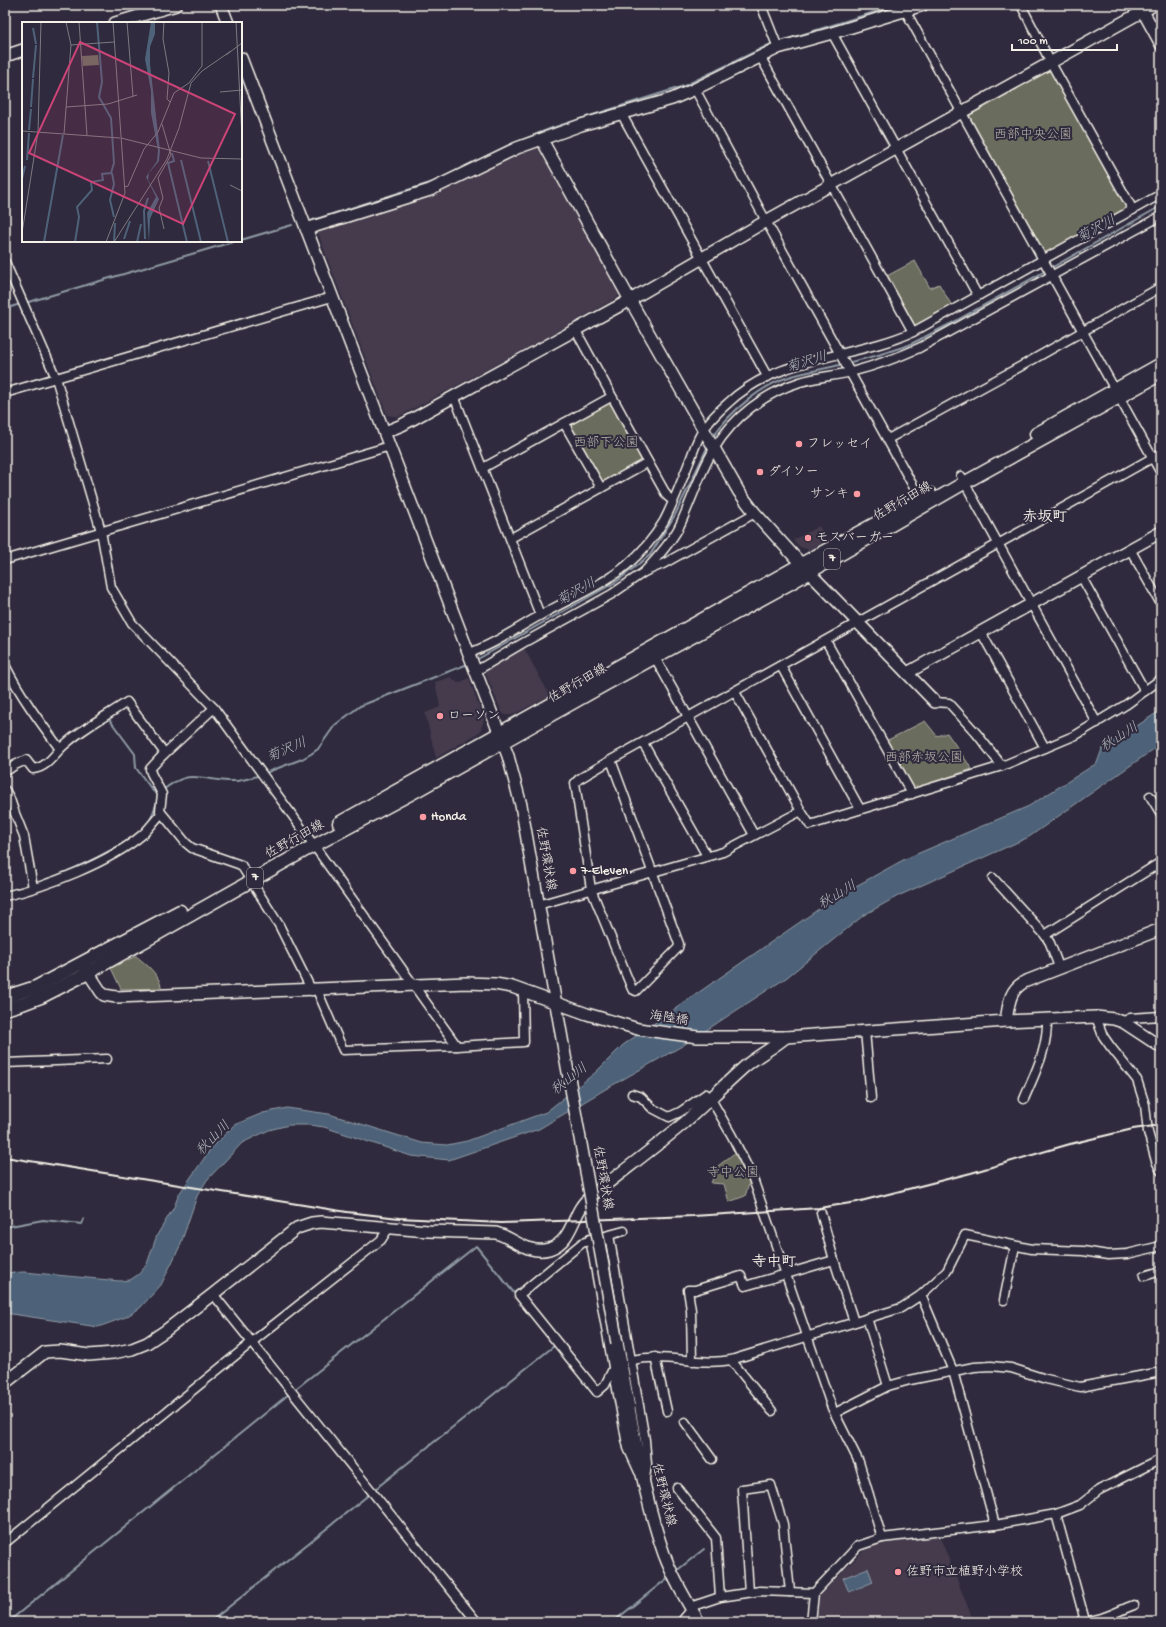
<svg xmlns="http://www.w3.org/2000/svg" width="1166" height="1627" font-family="'Gochi Hand','Klee One',sans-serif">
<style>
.built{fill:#443a4d}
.green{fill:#6b6c5d;stroke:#b0aea2}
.water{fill:#4e6279;stroke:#909ba5}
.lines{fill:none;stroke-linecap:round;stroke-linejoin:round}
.stream{stroke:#909ba5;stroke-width:2}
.street-casing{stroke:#f4f1e8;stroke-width:11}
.secondary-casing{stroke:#f4f1e8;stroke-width:14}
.primary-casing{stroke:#f4f1e8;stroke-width:15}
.street{stroke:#2f2a3d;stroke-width:8}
.secondary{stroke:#2f2a3d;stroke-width:11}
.primary{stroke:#2f2a3d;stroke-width:12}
.rail{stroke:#f4f1e8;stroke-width:2}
.secondary-bridge-casing{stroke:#f4f1e8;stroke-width:14;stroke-linecap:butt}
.secondary-bridge{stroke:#2f2a3d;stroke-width:11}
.poi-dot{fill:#ff9aa2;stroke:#2f2a3d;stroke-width:1.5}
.labels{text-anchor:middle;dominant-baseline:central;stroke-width:4;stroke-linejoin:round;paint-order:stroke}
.shield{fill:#2f2a3d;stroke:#b9b5b5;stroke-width:1}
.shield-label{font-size:12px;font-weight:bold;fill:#f4f1e8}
.park-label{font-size:13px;fill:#b6b5a9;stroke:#2f2a3d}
.poi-label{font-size:13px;fill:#f4f1e8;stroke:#2f2a3d;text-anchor:start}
.street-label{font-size:13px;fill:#f4f1e8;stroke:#2f2a3d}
.water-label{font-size:14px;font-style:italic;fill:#b2b8bc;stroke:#2f2a3d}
.quarter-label{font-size:15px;font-weight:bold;fill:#f4f1e8;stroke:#2f2a3d}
.inset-river{fill:none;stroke:#4e6279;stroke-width:2}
.inset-road{fill:none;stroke:#7e7a81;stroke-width:1}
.view{fill:#cc4377;fill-opacity:0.15;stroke:#cc4377;stroke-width:2}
.inset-edge{fill:none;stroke:#f4f1e8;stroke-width:2}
</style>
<rect width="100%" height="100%" fill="#2f2a3d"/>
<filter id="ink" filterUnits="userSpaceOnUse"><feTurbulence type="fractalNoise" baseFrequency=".025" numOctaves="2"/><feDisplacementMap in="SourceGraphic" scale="8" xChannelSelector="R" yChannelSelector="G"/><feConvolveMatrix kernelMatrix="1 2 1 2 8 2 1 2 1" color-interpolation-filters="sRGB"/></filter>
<g filter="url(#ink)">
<!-- built -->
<g class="built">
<path d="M536 146 541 148 620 292 618 297 546 338 398 417 387 415 330 266 318 233 321 228 443 190 518 152Z"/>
<path d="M819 526 827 540 810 550 800 547 793 540Z"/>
<path d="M523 646 550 696 512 715H505L502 713 485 672 487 667Z"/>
<path d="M451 677 458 683 469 678 484 720 480 732 436 758 425 713 440 707 435 682Z"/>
<path d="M940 1537 974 1622H816L819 1596 865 1549 883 1543Z"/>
</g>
<!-- green -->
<g class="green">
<path d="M1049 71 1053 73 1126 205 1124 210 1047 252 1042 250 969 120 970 115Z"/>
<path d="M915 261 930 288 939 284 952 306 917 326 912 325 885 277Z"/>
<path d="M607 403 612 405 641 457V462L603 482H600L569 428 570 424Z"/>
<path d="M925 721 937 736 947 733 972 769 913 789 886 741Z"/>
<path d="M136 956C145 963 161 976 161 988L121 989 111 968Z"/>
<path d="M737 1151 751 1178 745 1196 729 1202 724 1184 711 1183 718 1166Z"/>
</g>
<!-- water -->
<g class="water">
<path d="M1161 710V744L1029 837 898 896 864 915 786 978 682 1046 604 1090 539 1129 449 1160 411 1156 324 1127 310 1125H289L269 1130 242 1143 207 1180 197 1196 180 1246 161 1285 140 1308 126 1317 98 1327 5 1313V1273L24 1272 120 1281 130 1280 139 1274 147 1264 157 1235 174 1207 179 1194 210 1150 234 1125 263 1113 287 1108 329 1114 422 1143 447 1145 467 1141 546 1112 596 1072 623 1045 836 897 905 859 1029 806 1097 763 1102 749Z"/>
<path d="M868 1568 873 1582 849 1592 843 1578Z"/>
</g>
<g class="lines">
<!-- stream -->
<g class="stream">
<path d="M778 42 897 5"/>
<path d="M313 220 433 182 509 145 552 128 684 86 773 43"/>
<path d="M241 240 292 225"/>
<path d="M1051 268 1161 206"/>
<path d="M25 303 236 241"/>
<path d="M5 309 20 304"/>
<path d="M847 363 875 356 909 345 950 324 1047 270"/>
<path d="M713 437C729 412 763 384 792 376 809 371 826 369 843 364"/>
<path d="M476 660 616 582 650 555 675 515 708 446"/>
<path d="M105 720 109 719 112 723 135 754 136 768 153 791 159 794"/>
<path d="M66 748 85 734"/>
<path d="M265 773 302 759 311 754 318 749 335 725 360 706 468 664"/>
<path d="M162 791C193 765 204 783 237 781 244 780 253 777 261 775"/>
<path d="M150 821 158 799"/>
<path d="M44 880C76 869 105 854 134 837"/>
<path d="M5 1227 43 1220 82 1224 84 1219"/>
<path d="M531 1280 578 1241"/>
<path d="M293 1391 476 1246 514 1293 521 1288"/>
<path d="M374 1490 554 1346"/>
<path d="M675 1572 704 1549"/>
<path d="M8 1622 289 1394"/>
<path d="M210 1622 371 1493"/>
<path d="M613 1622 670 1576"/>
</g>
<!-- street casing -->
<g class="street-casing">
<g id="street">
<path d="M761 5 778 48"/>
<path d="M1021 5 1051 63 1133 210"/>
<path d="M905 10 1161 473"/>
<path d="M832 33 978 296"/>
<path d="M760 56 913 332"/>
<path d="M695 89 766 221 922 502"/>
<path d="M621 113 767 376"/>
<path d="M5 262 56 378 101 531 111 587 132 623 214 708 303 830 457 1046"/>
<path d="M575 329 648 462 667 496 673 501"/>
<path d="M5 393 332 297"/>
<path d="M454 396 540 615"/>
<path d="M564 423 601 488"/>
<path d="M888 439 1025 364 1161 287"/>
<path d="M483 468 611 397"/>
<path d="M961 476 1097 723"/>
<path d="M511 538 648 462"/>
<path d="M1130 549 1161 604"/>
<path d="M5 560 390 446"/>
<path d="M644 572C656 559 669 545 678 529 691 503 699 474 714 449 733 417 765 393 800 382 817 377 834 376 851 372 874 366 897 358 919 348L1161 216"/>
<path d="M1081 576 1145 691"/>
<path d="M981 632 1045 748"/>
<path d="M826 641 912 794"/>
<path d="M469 653C494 645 517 628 541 615 569 599 603 585 627 565 642 552 654 538 664 521 674 502 682 480 690 460 694 450 697 438 704 429 710 420 720 410 728 403 779 355 852 359 913 332L1161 194"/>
<path d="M653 654 754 835"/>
<path d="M5 665C20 695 40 722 60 749"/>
<path d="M781 666 860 809"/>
<path d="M476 671 523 643 612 594 644 572 663 564 755 513"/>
<path d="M735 692 801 811"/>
<path d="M935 702 949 703 977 734 1002 766 1076 735 1127 704 1161 679"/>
<path d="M214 708 162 756 150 769 151 773 162 794 160 811 186 843 192 848 241 865 279 925 312 991"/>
<path d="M643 743 707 856"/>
<path d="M611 760 679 944 678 948 636 991 632 989 591 889 575 783 579 779 611 760 1161 453"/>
<path d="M5 772 15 765 26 760 33 769C45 768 53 757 60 749 79 730 105 717 127 702L163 751 164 754 162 756"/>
<path d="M5 790 10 799 14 811 24 836 33 888"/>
<path d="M1150 796 1161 814"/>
<path d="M993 878 1045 935 1050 943 1059 967"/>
<path d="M5 896C46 887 110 862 142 835 149 829 154 821 161 814"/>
<path d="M538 905 723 852 801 811 810 825 1002 766"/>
<path d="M1045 935 1161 862"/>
<path d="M317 990 343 1050 457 1046 524 1042 523 991"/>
<path d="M1096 1017 1103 1036 1110 1046 1137 1080 1145 1105 1148 1132 1156 1161 1161 1171"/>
<path d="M1123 1022 1130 1018 1161 1016"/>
<path d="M865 1031 871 1098"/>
<path d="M5 1063 107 1059"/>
<path d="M632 1094 641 1097 652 1108 669 1117 680 1112 706 1094 711 1099 732 1136 752 1176 832 1408 859 1462 882 1538 858 1546 814 1593 760 1591 720 1597 690 1607"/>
<path d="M1024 1099C1036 1071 1048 1049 1047 1018"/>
<path d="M821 1213 834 1260 854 1322"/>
<path d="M609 1235 624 1231"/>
<path d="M590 1239 626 1439 628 1448 639 1472"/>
<path d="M1144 1276 1161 1271"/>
<path d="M213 1294 477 1622"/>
<path d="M921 1295 953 1371 995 1525"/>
<path d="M1004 1300 1015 1246"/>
<path d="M867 1318 888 1386"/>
<path d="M655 1357 667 1411"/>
<path d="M632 1360C665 1353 698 1366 731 1360L901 1308 921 1295 947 1271 965 1235 1032 1249 1083 1251 1108 1255 1127 1254 1161 1246"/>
<path d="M731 1360 772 1411"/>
<path d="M692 1361 691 1310 688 1290H695L741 1276 745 1286 834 1260"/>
<path d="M613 1369 605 1385 597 1392 519 1295 582 1243 609 1235 645 1440 647 1464 645 1479"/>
<path d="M835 1413 888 1386 910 1380 974 1367 991 1366 1011 1368 1046 1379 1080 1387 1161 1372"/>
<path d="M685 1422 712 1459"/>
<path d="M677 1488 716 1538 720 1597"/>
<path d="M1056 1514 1084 1617 1080 1622"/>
<path d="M882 1538 995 1525 1056 1514 1080 1505 1099 1490 1161 1459"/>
<path d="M5 1543 252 1342 381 1240 388 1229"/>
<path d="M749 1592 742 1489 771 1485 783 1524 790 1592"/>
<path d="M1081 1621C1100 1622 1117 1611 1134 1605"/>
<path d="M681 1622 691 1610"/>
<path d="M811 1622 814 1593"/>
</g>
</g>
<!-- secondary casing -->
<g class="secondary-casing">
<g id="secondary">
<path d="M221 5 228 23"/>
<path d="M1140 6 1161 44"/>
<path d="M115 23 176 5"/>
<path d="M5 56 23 50"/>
<path d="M241 58 508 756 521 805 564 1050"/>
<path d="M542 140 630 300 739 492 755 513 801 564 935 702"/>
<path d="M306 229 430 190 517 148 581 125 672 99 695 89 778 48 832 33 923 5"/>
<path d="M385 432 402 425 630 300 766 221 1154 5"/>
<path d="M907 673 1161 532"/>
<path d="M84 966 101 992 104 995 116 997 467 983 495 984 512 987 587 1014 618 1023 638 1029 698 1037H786L1006 1021 1096 1017 1114 1019 1123 1022 1161 1047"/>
<path d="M1006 1021C1009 1003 1009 991 1024 982L1161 929"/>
<path d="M617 1343C631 1413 640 1486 664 1554 673 1578 686 1600 699 1622"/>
<path d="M5 1383 45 1352 60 1351 89 1355 113 1353 132 1349 147 1343 165 1331 213 1294 297 1228 312 1223 321 1222 428 1231 496 1233C514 1238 528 1255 549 1249 574 1241 572 1211 589 1198 620 1173 653 1149 684 1123 704 1105 722 1087 742 1069 755 1057 772 1049 786 1037"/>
</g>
</g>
<!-- primary casing -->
<g class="primary-casing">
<g id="primary">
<path d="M1036 434 1161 364"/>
<path d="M339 823 821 553 930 494"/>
<path d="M5 997 36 987 180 911"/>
<path d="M5 1009 25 1003 41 997 88 973 304 851 416 791 606 684 789 584 964 483 1161 374"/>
</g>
</g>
<!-- street -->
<use href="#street" class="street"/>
<!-- secondary -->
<use href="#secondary" class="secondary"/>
<!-- primary -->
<use href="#primary" class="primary"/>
<!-- rail -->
<path class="rail" d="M5 1157 347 1212 399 1218 501 1223 693 1216 819 1208 857 1202 971 1173 1070 1144 1133 1129 1161 1125"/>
<!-- secondary-bridge casing -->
<g class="secondary-bridge-casing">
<path id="secondary-bridge" d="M564 1050 617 1343"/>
</g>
<!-- secondary-bridge -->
<use href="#secondary-bridge" class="secondary-bridge"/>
</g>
</g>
<!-- markers -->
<g class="poi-dot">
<circle cx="799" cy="444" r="4"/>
<circle cx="760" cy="472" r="4"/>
<circle cx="857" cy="494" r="4"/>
<circle cx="808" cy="538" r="4"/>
<circle cx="440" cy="716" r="4"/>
<circle cx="423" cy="817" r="4"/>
<circle cx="573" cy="871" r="4"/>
<circle cx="898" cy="1572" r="4"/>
</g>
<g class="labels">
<!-- shield labels -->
<g class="shield">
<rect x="824" y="549" width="16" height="20" rx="3"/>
<rect x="247" y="868" width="16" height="20" rx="3"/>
</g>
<g class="shield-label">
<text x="832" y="559">7</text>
<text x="255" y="878">7</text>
</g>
<!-- park labels -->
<g class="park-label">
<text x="1033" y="135">西部中央公園</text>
<text x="606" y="443">西部下公園</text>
<text x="924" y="758">西部赤坂公園</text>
<text x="733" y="1173">寺中公園</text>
</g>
<!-- poi labels -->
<g class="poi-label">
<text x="807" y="444">フレッセイ</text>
<text x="768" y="472">ダイソー</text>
<text x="849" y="494" text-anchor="end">サンキ</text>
<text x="816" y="538">モスバーガー</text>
<text x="448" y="716">ローソン</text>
<text x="431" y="817">Honda</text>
<text x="581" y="871">7-Eleven</text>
<text x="906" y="1572">佐野市立植野小学校</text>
</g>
<!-- street labels -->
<g class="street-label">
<text transform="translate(903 502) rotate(-30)">佐野行田線</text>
<text transform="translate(578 684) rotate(-30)">佐野行田線</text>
<text transform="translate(295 840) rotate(-29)">佐野行田線</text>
<text transform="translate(545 859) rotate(80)">佐野環状線</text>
<text transform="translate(669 1019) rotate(8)">海陸橋</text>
<text transform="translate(602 1178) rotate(80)">佐野環状線</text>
<text transform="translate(663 1495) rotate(76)">佐野環状線</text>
</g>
<!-- water labels -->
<g class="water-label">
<text transform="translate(1097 230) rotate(-29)">菊沢川</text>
<text transform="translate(807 363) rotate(-17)">菊沢川</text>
<text transform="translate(577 593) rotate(-29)">菊沢川</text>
<text transform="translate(1120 738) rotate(-33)">秋山川</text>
<text transform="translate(287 751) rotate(-23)">菊沢川</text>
<text transform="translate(838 896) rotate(-31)">秋山川</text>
<text transform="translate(570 1080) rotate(-38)">秋山川</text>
<text transform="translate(214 1139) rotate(-46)">秋山川</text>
</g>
<!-- quarter labels -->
<g class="quarter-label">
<text x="1045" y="518">赤坂町</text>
<text x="774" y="1263">寺中町</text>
</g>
</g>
<!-- overview -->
<g transform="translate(22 22)">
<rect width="220" height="220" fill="#2f2a3d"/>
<path d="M76 33 77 43 61 44 60 34Z" fill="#6b6c5d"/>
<path d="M129 0H133V12L128 25V42L138 129 137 139 127 151 126 158 137 177 128 197 127 220 125 191 134 175 124 155 135 139 136 128 129 91V69L123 37Z" fill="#4e6279"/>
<path class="inset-river" d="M11 6 14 22M11 56 14 23M9 85 11 57M7 108 9 87M150 131 152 139 146 141 165 220M5 138 7 111M159 138 179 220M186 139 206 220M90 151 92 162 88 178 92 195M0 157 3 144M102 217 108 199M123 217 122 189 126 176M22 220 41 113M53 220 57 195 55 185 70 168 69 160 81 158 80 152 89 151 92 141 89 96 77 75 80 60 75 0M92 220 93 201M115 220 119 202"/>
<path class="inset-road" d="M57 0 65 113M105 0 111 74M142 0 141 17 147 51 145 77 148 80M214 0 220 116M49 23 92 20M204 33 220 21M198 70 220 68M44 85 86 82 115 73M140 102 149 133 136 156 141 176 137 186 142 207M0 109 98 116M42 112 49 23 44 0M99 116 179 136 220 137M208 163 220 169M102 165 106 164 122 127 136 110 152 71 167 61 180 44V0M0 211 16 110 19 0M84 220 103 171 91 0M92 220 145 137 157 106 169 61 180 49 209 29"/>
<path class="view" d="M58 20 213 92 161 202 7 131Z"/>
<rect width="220" height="220" class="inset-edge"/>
</g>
<!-- margin -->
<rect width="1166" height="1627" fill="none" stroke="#2f2a3d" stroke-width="20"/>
<rect x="10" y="10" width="1146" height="1607" fill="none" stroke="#f4f1e8" stroke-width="1.5" filter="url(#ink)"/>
<!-- scale -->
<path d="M1012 44v6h105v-6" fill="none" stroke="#f4f1e8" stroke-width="2"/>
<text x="1018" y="44" font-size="12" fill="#f4f1e8" stroke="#2f2a3d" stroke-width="3" paint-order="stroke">100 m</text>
</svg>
